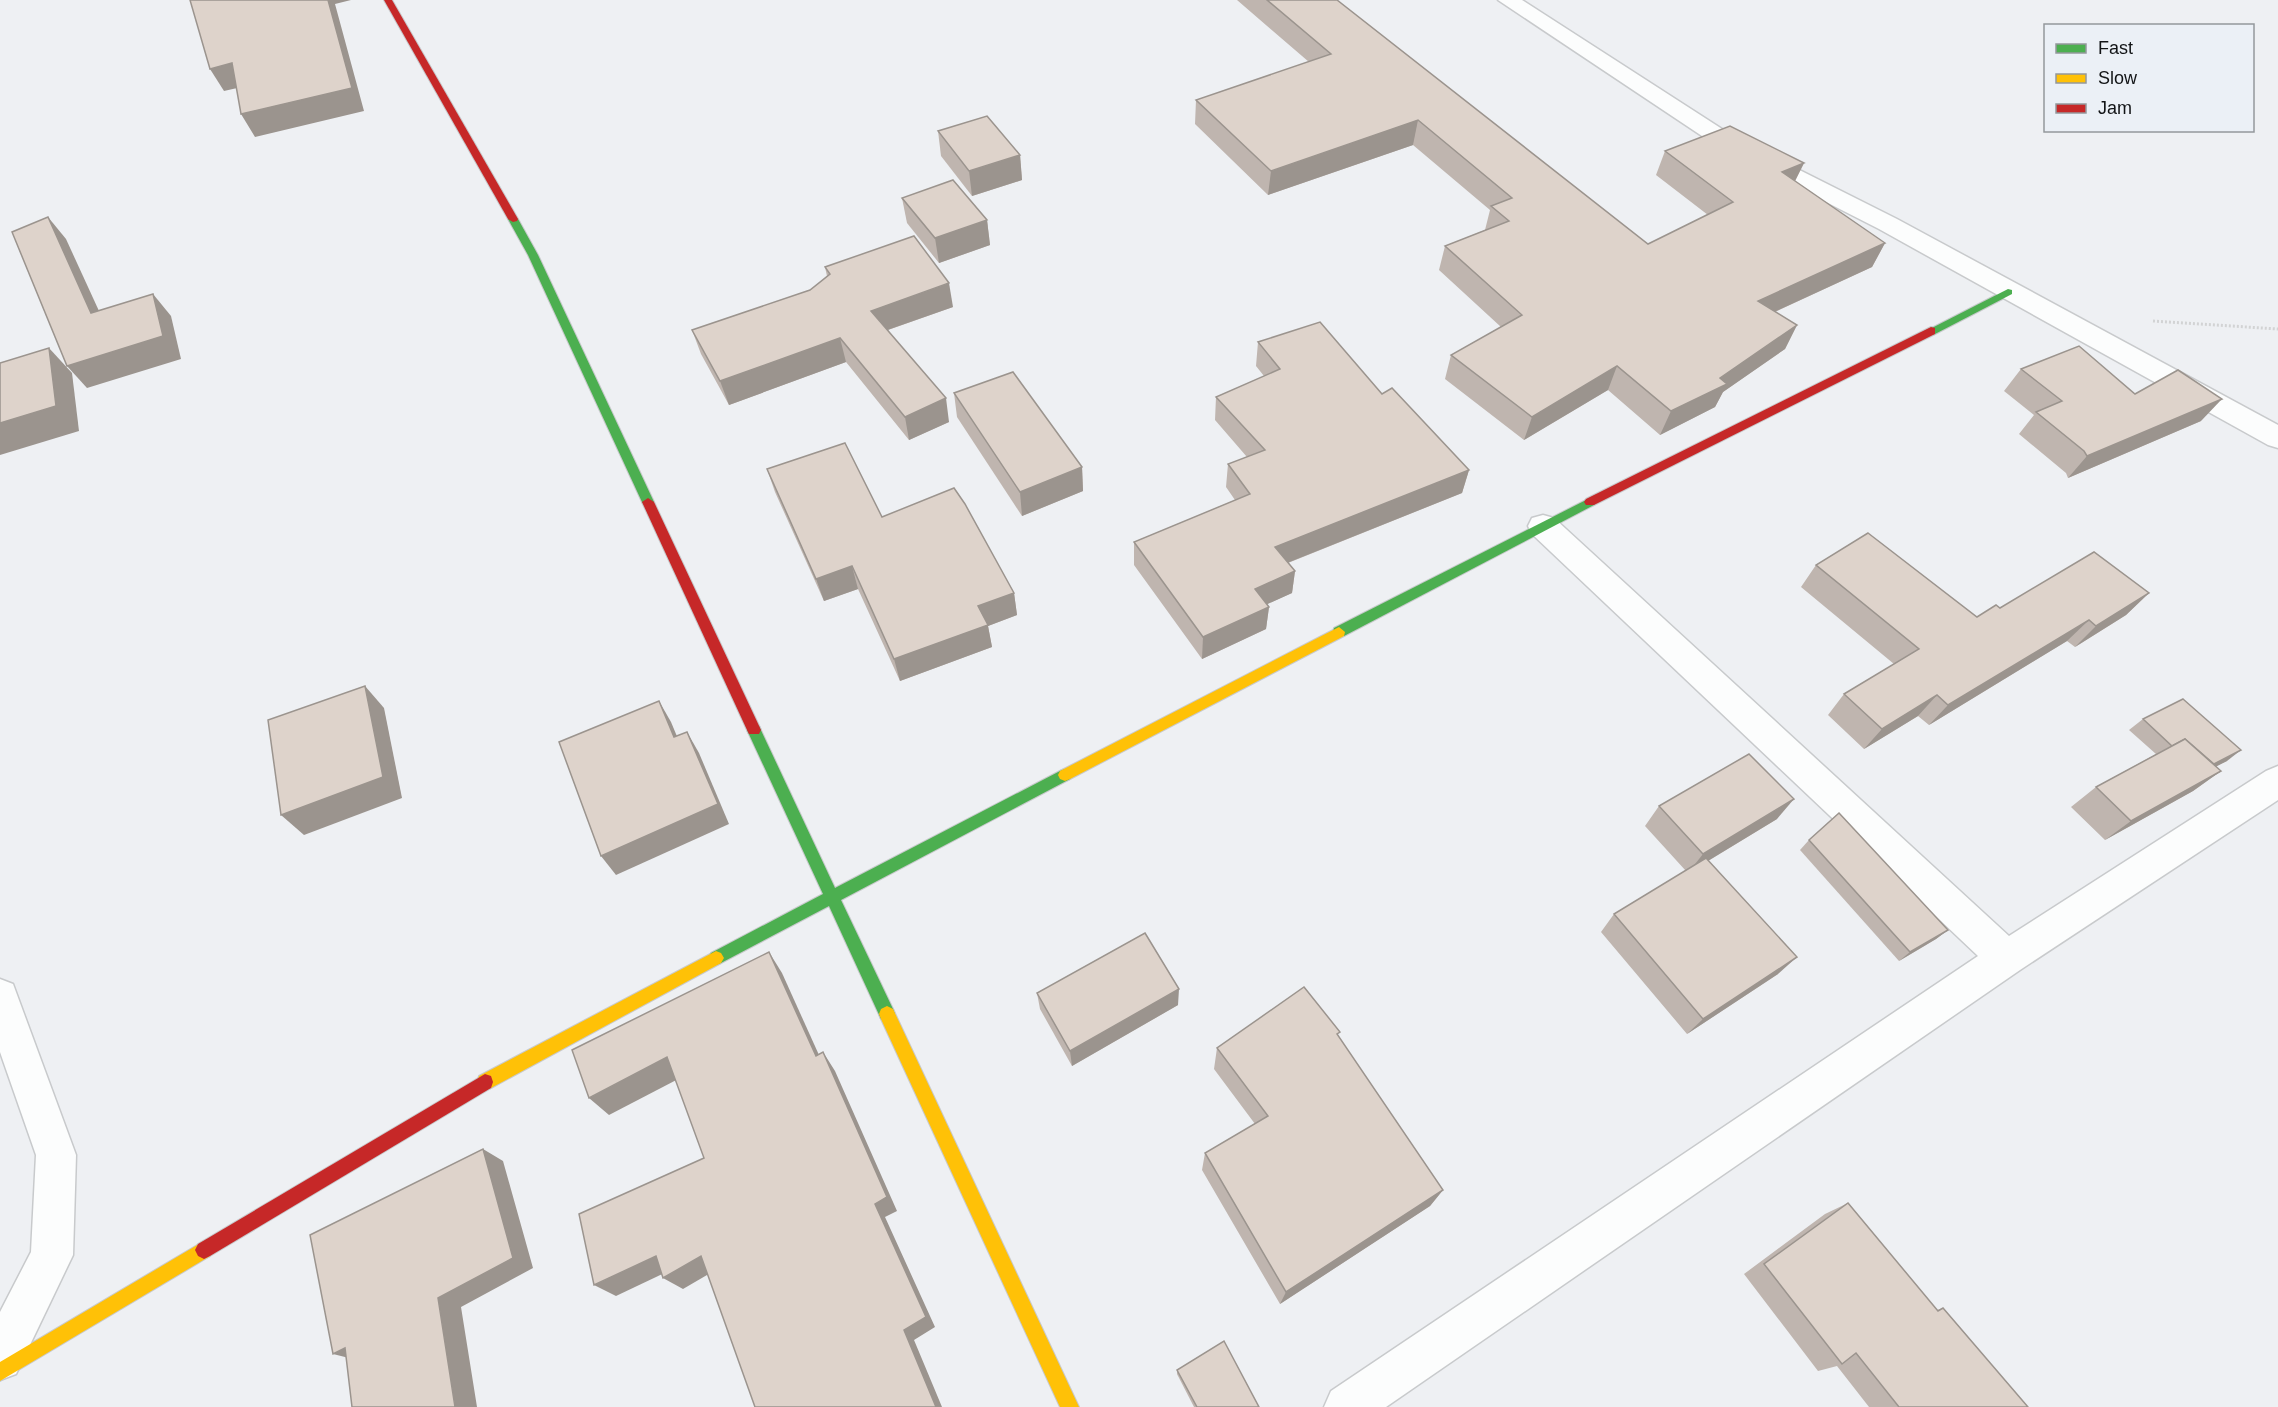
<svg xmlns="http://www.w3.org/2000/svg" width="2278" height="1407" font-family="Arial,sans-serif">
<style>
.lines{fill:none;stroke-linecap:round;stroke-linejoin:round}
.street-casing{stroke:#c8cacc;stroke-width:3}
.fast-casing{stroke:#c8cacc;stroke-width:2}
.slow-casing{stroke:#c8cacc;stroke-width:2}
.jam-casing{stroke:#c8cacc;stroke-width:2}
.path{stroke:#d2d3d4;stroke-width:3;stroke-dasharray:2 2;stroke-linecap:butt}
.street{fill:#fcfdfd;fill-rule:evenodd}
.fast{fill:#4caf50;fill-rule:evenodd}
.slow{fill:#ffc107;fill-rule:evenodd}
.jam{fill:#c62828;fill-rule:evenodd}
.wall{fill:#bfb5af}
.shaded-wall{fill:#9b948e}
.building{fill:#ded3cb;stroke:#9b948e;stroke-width:1.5}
</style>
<rect width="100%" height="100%" fill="#eef0f3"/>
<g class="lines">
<!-- street casing -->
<g class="street-casing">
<g id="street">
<path d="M1498 0H1522L1736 138 1897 219 2278 425V448L2268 445 1879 229 1720 148Z"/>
<path d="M1543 515 1554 518 2009 936 2266 771 2278 766V800L2020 970 1386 1407H1324L1331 1391 1978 956 1532 534 1528 526 1532 518Z"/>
<path d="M0 979 13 984 76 1155 73 1255 16 1374 0 1380V1312L31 1252 36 1155 0 1052Z"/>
</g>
</g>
<!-- fast casing -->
<g class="fast-casing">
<g id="fast">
<path d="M513 216 518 219 538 255 654 502 652 505H644L642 502 528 255 508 219Z"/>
<path d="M2008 289 2012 290V294L1935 334 1931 335 1926 331Z"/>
<path d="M1590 498 1596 502 1594 505 1344 636H1334L1333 632 1334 628Z"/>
<path d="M754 724 759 726 835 888 1060 771 1065 769 1070 771 1072 775 1070 779 841 900 893 1009 895 1014 893 1019 887 1022 881 1019 829 906 721 963 716 965 711 963 708 958 711 953 823 894 747 730 749 726Z"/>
</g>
</g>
<!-- slow casing -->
<g class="slow-casing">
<g id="slow">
<path d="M1339 627 1345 632 1344 636 1070 779 1065 781 1060 779 1058 775 1060 771Z"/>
<path d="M716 951 721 953 724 958 721 963 491 1088 485 1090 479 1088 477 1082 479 1076Z"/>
<path d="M887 1006 893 1009 1079 1407H1060L881 1019 879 1014 881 1009Z"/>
<path d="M204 1241 210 1244 213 1250 210 1256 0 1381V1362Z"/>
</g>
</g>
<!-- jam casing -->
<g class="jam-casing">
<g id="jam">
<path d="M384 0H392L518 219 517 221 513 222 508 219Z"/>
<path d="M1931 327 1935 328V334L1594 505H1586L1584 502 1586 499Z"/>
<path d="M648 498 654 502 761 730 759 734H749L747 730 642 502Z"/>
<path d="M485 1074 491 1076 493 1082 491 1088 210 1256 204 1259 198 1256 195 1250 198 1244Z"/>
</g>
</g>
<!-- path -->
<path class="path" d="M2153 321 2278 329"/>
<!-- street -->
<use href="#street" class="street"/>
<!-- fast -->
<use href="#fast" class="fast"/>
<!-- slow -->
<use href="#slow" class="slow"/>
<!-- jam -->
<use href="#jam" class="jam"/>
</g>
<!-- wall -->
<g class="wall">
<path d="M1237 0H1337L1648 244 1708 215 1656 175 1665 151 1804 163 1795 181 1885 243 1872 267 1775 312 1797 325 1785 349 1723 392 1715 407 1660 435 1608 390 1524 440 1445 379 1451 355 1501 327 1439 270 1445 246 1485 230 1490 210 1413 145 1268 195 1195 124 1196 100 1309 62Z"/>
<path d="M938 131 1020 155 1022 180 972 196 941 156Z"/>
<path d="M902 198 987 220 990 245 939 263 907 223Z"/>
<path d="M825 267 953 307 888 330 949 422 909 440 846 362 729 405 701 354 692 330 810 290 827 276Z"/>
<path d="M1258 342 1382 394 1469 470 1462 493 1288 563 1295 571 1292 593 1267 604 1269 607 1266 629 1202 659 1134 565V542L1235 500 1226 487 1228 464 1247 457 1215 420 1216 397 1264 376 1256 366Z"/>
<path d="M2021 369 2135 394 2201 421 2068 478 2066 473 2019 434 2034 415 2004 391Z"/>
<path d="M954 393 1082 467 1083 491 1022 516 957 417Z"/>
<path d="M767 469 882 517 1014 593 1017 615 988 626 992 647 900 681 858 589 824 601 775 492Z"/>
<path d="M1816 565 1977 617 2000 608 2149 593 2126 615 2075 647 2067 641 1929 725 1918 716 1864 749 1828 715 1844 694 1894 664 1801 587Z"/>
<path d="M2143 719 2227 761 2216 766 2221 771 2193 791 2105 840 2071 807 2096 787 2156 754 2129 730Z"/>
<path d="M1659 806 1777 819 1708 861 1778 974 1687 1034 1601 932 1614 914 1686 871 1645 826Z"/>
<path d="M1809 840 1948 930 1936 939 1899 961 1800 850Z"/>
<path d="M1037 993 1178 1005 1072 1066 1040 1009Z"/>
<path d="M1338 1036 1443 1190 1430 1206 1280 1304 1202 1170 1205 1153 1255 1124 1214 1069 1217 1048Z"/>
<path d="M1848 1203 1937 1310 1943 1308 2028 1407H1869L1837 1366 1818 1371 1744 1274 1825 1214Z"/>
<path d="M1177 1370 1259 1407H1194L1177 1374Z"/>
</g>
<!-- shaded-wall -->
<g class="shaded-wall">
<path d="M328 0H351L335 4 364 111 255 137 241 114Z"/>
<path d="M232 63 246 86 224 91 210 69Z"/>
<path d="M1418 120 1413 145 1268 195 1271 171Z"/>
<path d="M1020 155 1022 180 972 196 969 171Z"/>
<path d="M1804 163 1792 187 1782 172Z"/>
<path d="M48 217 66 239 110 335 91 313Z"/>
<path d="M987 220 990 245 939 263 935 238Z"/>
<path d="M1885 243 1872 267 1746 325 1758 301Z"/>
<path d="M949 283 953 307 876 334 871 311Z"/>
<path d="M153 294 171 316 181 359 87 388 67 366Z"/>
<path d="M1797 325 1785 349 1723 392 1715 407 1660 435 1671 411Z"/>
<path d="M840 338 846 362 729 405 720 381Z"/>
<path d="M49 348 72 373 79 431 0 455V423Z"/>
<path d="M1617 366 1608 390 1524 440 1532 417Z"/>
<path d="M946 398 949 422 909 440 905 417Z"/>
<path d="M2222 399 2201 421 2068 478 2087 456Z"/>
<path d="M1082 467 1083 491 1022 516 1020 492Z"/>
<path d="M1469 470 1462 493 1272 569 1275 547Z"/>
<path d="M852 566 858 589 824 601 816 579Z"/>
<path d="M1295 571 1292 593 1252 611 1255 589Z"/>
<path d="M1014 593 1017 615 988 626 992 647 900 681 894 659 978 606Z"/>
<path d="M2149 593 2126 615 2075 647 2096 626Z"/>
<path d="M1269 607 1266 629 1202 659 1203 637Z"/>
<path d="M2089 620 2067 641 1929 725 1948 705Z"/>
<path d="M365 686 384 708 402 798 304 835 281 815Z"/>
<path d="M1937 695 1918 716 1864 749 1882 729Z"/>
<path d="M659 701 671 722 686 758 674 737Z"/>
<path d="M687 732 699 753 729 824 616 875 601 856Z"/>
<path d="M2241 750 2227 761 2186 782 2200 771Z"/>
<path d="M2221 771 2193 791 2105 840 2131 821Z"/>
<path d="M1794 799 1777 819 1688 873 1703 854Z"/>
<path d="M1948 930 1936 939 1899 961 1910 952Z"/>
<path d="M769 952 782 973 828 1075 816 1056Z"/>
<path d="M1797 957 1778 974 1687 1034 1703 1019Z"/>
<path d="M1179 989 1178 1005 1072 1066 1070 1051Z"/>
<path d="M823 1052 835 1071 897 1211 885 1217 935 1327 914 1340 942 1407H936L904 1330Z"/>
<path d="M667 1057 684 1076 609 1115 589 1098Z"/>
<path d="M483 1149 503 1161 533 1268 461 1307 477 1407H455L438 1298Z"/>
<path d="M1443 1190 1430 1206 1280 1304 1286 1292Z"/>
<path d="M656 1256 675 1268 616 1296 594 1285Z"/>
<path d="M701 1256 719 1268 683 1289 663 1278Z"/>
<path d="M345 1348 361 1361 333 1354Z"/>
</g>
<!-- building -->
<g class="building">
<path d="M190 0H328L352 88 241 114 232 63 210 69Z"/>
<path d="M1267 0H1337L1648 244 1733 202 1665 151 1730 126 1804 163 1782 172 1885 243 1758 301 1797 325 1720 378 1727 384 1671 411 1617 366 1532 417 1451 355 1522 315 1445 246 1509 221 1491 206 1512 198 1418 120 1271 171 1196 100 1331 54Z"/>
<path d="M987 116 1020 155 969 171 938 131Z"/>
<path d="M953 180 987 220 935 238 902 198Z"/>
<path d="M48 217 91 313 153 294 163 336 67 366 12 232Z"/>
<path d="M914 236 949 283 871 311 946 398 905 417 840 338 720 381 692 330 810 290 830 274 825 267Z"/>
<path d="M1320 322 1382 394 1392 388 1469 470 1275 547 1295 571 1255 589 1269 607 1203 637 1134 542 1250 494 1228 464 1265 450 1216 397 1280 369 1258 342Z"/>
<path d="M2079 346 2135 394 2178 370 2222 399 2087 456 2084 451 2036 412 2062 401 2021 369Z"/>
<path d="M49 348 56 406 0 423V363Z"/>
<path d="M1013 372 1082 467 1020 492 954 393Z"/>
<path d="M845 443 882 517 954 488 965 504 1014 593 978 606 988 625 894 659 852 566 816 579 767 469Z"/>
<path d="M1868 533 1977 617 1996 605 2000 608 2094 552 2149 593 2096 626 2089 620 1948 705 1937 695 1882 729 1844 694 1919 649 1816 565Z"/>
<path d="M365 686 383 777 281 815 268 720Z"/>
<path d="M2183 699 2241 750 2214 764 2185 739 2172 746 2143 719Z"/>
<path d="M659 701 674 737 687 732 718 804 601 856 559 742Z"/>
<path d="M2185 739 2221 771 2131 821 2096 787Z"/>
<path d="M1749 754 1794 799 1703 854 1659 806Z"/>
<path d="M1839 813 1948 930 1910 952 1809 840Z"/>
<path d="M1706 858 1797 957 1703 1019 1614 914Z"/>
<path d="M1145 933 1179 989 1070 1051 1037 993Z"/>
<path d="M769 952 816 1056 823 1052 887 1197 875 1204 926 1317 904 1330 936 1407H755L701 1256 663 1278 656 1256 594 1285 579 1214 704 1158 667 1057 589 1098 572 1050Z"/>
<path d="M1304 987 1340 1032 1337 1034 1443 1190 1286 1292 1205 1153 1268 1116 1217 1048Z"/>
<path d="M483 1149 513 1258 438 1298 455 1407H352L345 1348 333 1354 310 1235Z"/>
<path d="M1848 1203 1938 1311 1943 1308 2028 1407H1899L1856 1353 1842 1364 1764 1264Z"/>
<path d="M1224 1341 1259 1407H1197L1177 1370Z"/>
</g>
<!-- legend -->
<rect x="2044" y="24" width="210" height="108" fill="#ebf0f6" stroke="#94989c" stroke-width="1.5"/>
<rect x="2056" y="44" width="30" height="9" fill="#4caf50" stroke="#94989c" stroke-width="1.5"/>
<text x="2098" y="54" font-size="18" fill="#121416">Fast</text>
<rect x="2056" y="74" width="30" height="9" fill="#ffc107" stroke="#94989c" stroke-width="1.5"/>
<text x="2098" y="84" font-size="18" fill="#121416">Slow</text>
<rect x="2056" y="104" width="30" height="9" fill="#c62828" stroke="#94989c" stroke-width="1.5"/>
<text x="2098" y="114" font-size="18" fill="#121416">Jam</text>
</svg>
